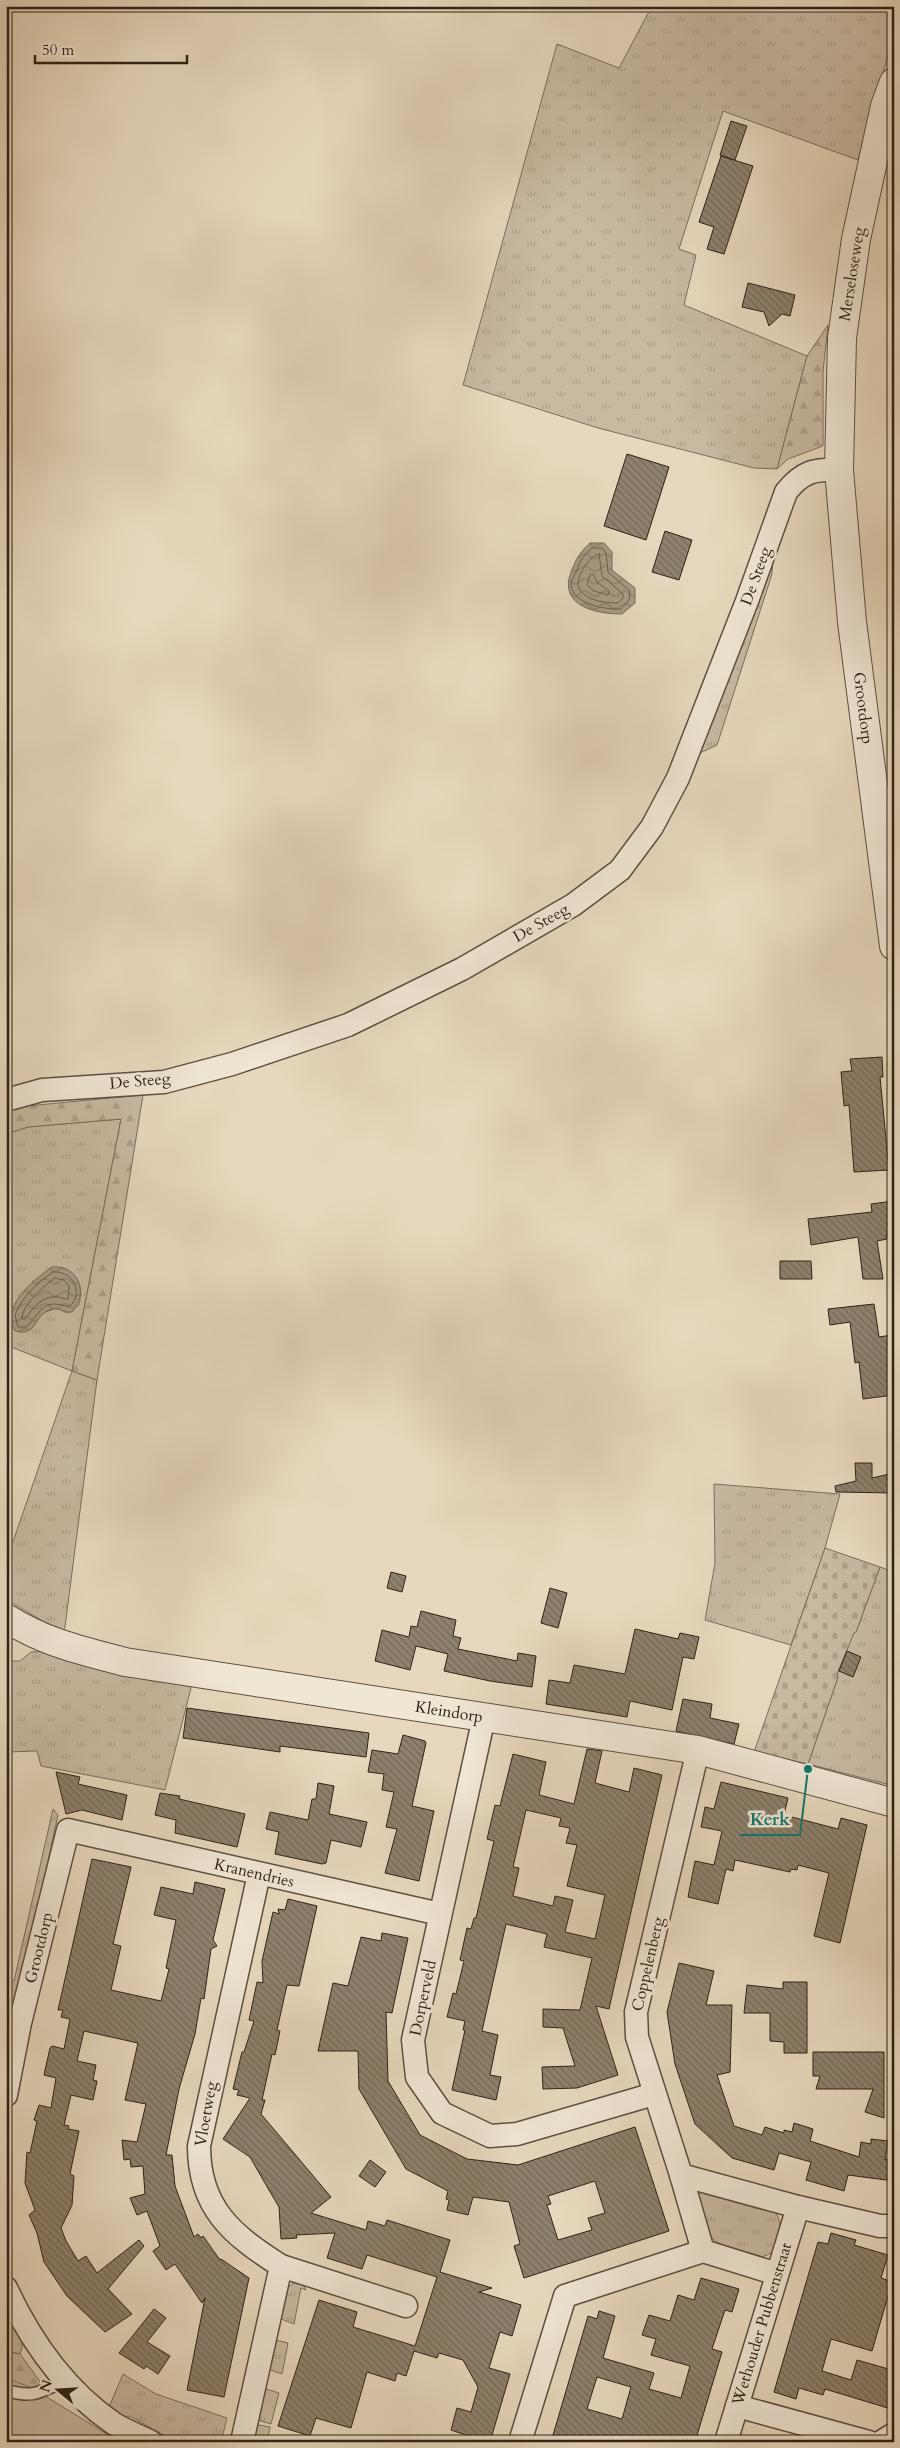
<svg xmlns="http://www.w3.org/2000/svg" width="900" height="2448" font-family="Cardo,serif">
<style>
.grass{fill:url(#grass-tufts);stroke:#7b6e5c;fill-rule:evenodd}
.forest{fill:url(#forest-firs);stroke:#7b6e5c}
.cemetery{fill:url(#cemetery-stones);stroke:#7b6e5c}
.pitch{fill:#c8b9a1;stroke:#7b6e5c}
.water{fill:url(#water-waves);stroke:#776a58}
.lines{fill:none;stroke-linecap:round;stroke-linejoin:round}
.shore{stroke:#6b5e4d;stroke-width:1}
.building{fill:url(#building-back-hatch);stroke:#2e2216;fill-rule:evenodd}
.service-casing{stroke:#5c5040;stroke-width:14}
.minor-casing{stroke:#5c5040;stroke-width:25}
.tertiary-casing{stroke:#5c5040;stroke-width:30}
.service{stroke:#efe6d4;stroke-width:11}
.minor{stroke:#efe6d4;stroke-width:22}
.tertiary{stroke:#efe6d4;stroke-width:28}
.labels{text-anchor:middle;dominant-baseline:central;stroke-width:5;stroke-linejoin:round;paint-order:stroke}
.street-label{font-size:16px;fill:#2e2216;stroke:#efe6d4}
.leader{fill:none;stroke:#0f766e;stroke-width:2}
.callout-dot{fill:#0f766e;stroke:#efe6d4;stroke-width:2}
.callout-label{font-size:18px;text-anchor:middle;font-weight:bold;fill:#0f766e;stroke:#efe6d4;stroke-width:5;stroke-linejoin:round;paint-order:stroke}
</style>
<defs>
<pattern id="grass-tufts" width="24" height="20" patternUnits="userSpaceOnUse" patternTransform="scale(1.25)"><rect width="24" height="20" fill="#c8b9a1"/><path d="M3 7l-1-3M5 7V3M7 7l1-3M15 17l-1-3M17 17v-4M19 17l1-3" fill="none" stroke="#ac9f8a"/></pattern>
<pattern id="forest-firs" width="22" height="20" patternUnits="userSpaceOnUse" patternTransform="scale(1.25)"><rect width="22" height="20" fill="#c8b9a1"/><path d="M5 1l3.5 6h-7zM16 11l3.5 6h-7z" fill="#ac9f8a"/></pattern>
<pattern id="cemetery-stones" width="16" height="16" patternUnits="userSpaceOnUse" patternTransform="scale(1.25)"><rect width="16" height="16" fill="#c8b9a1"/><path d="M2 7V4a2 2 0 0 1 4 0v3zM10 15v-3a2 2 0 0 1 4 0v3z" fill="#ac9f8a"/></pattern>
<pattern id="water-waves" width="16" height="10" patternUnits="userSpaceOnUse" patternTransform="scale(1.25)"><rect width="16" height="10" fill="#a89a84"/><path d="M0 5q4-4 8 0t8 0" fill="none" stroke="#897d6b"/></pattern>
<pattern id="building-back-hatch" width="6" height="6" patternUnits="userSpaceOnUse" patternTransform="scale(1.25)"><rect width="6" height="6" fill="#8e816d"/><path d="M-1 5l2 2M0 0l6 6M5-1l2 2" fill="none" stroke="#746959"/></pattern>
</defs>
<rect width="100%" height="100%" fill="#e7d8bd"/>
<filter id="stains"><feTurbulence type="fractalNoise" baseFrequency=".004" numOctaves="4"/><feColorMatrix values="0 0 0 0 .2 0 0 0 0 .09 0 0 0 0 .02 0 0 0 .5 -.17"/></filter>
<radialGradient id="worn" r=".72"><stop offset=".6" stop-color="#630" stop-opacity="0"/><stop offset="1" stop-color="#630" stop-opacity=".3"/></radialGradient>
<!-- grass -->
<g class="grass">
<path d="M652 6H894V34L858 160 723 111 679 249 696 255 684 305 807 356 777 469 754 468 598 428 463 385 557 44 619 68Z"/>
<path d="M773 558 772 574 717 745 700 753Z"/>
<path d="M121 1119 72 1371 97 1380 64 1634 6 1599V1562L72 1371 6 1345V1134L28 1127ZM61 1267C79 1275 83 1286 79 1305L67 1313 57 1308 43 1313Z"/>
<path d="M714 1484 840 1494 825 1548 791 1645 705 1620 715 1563Z"/>
<path d="M880 1567 894 1572V1786L808 1764 838 1677 837 1674 854 1632H856Z"/>
<path d="M48 1651 192 1684 165 1790 41 1766 37 1751 6 1752V1661H20L31 1652Z"/>
<path d="M53 1809 58 1815 6 2055V1980L14 1981Z"/>
<path d="M697 2190 773 2209C786 2223 782 2255 760 2257 707 2242 713 2248 696 2195Z"/>
<path d="M294 2283H302L306 2290 301 2288 294 2324 276 2317 282 2292Z"/>
<path d="M6 2305 25 2338 20 2354 6 2351Z"/>
<path d="M271 2339 288 2343 282 2374 265 2368Z"/>
<path d="M123 2374 156 2394 227 2418 221 2442H169L165 2436 130 2416 126 2419 109 2407Z"/>
<path d="M260 2387 279 2393 271 2424 254 2419Z"/>
<path d="M253 2424 270 2427 267 2442H249Z"/>
</g>
<!-- forest -->
<g class="forest">
<path d="M828 325 823 372V446L788 459 777 469 807 356Z"/>
<path d="M143 1095 97 1380 72 1371 121 1119 28 1127 6 1134V1111L16 1107Z"/>
<path d="M6 2351 20 2354 44 2387 6 2394Z"/>
</g>
<!-- cemetery -->
<path class="cemetery" d="M825 1548 880 1567 856 1632 854 1633 837 1674 838 1677 808 1764 754 1752Z"/>
<!-- pitch -->
<path class="pitch" d="M6 2378 32 2388 120 2442H6Z"/>
<!-- water -->
<g class="water">
<path d="M590 543H604L612 552V570L635 588V603L622 614C596 614 558 606 571 572 576 559 580 552 590 543Z"/>
<path d="M52 1267C79 1265 89 1293 72 1312 63 1313 58 1306 49 1310 33 1317 37 1337 15 1331 0 1307 33 1280 52 1267Z"/>
</g>
<g class="lines">
<!-- shore -->
<g class="shore">
<path d="M592 548H602L606 553 608 572 630 591 629 600 621 609C607 610 572 604 571 585 571 581 575 574 577 570 580 560 584 555 592 548Z"/>
<path d="M599 554 602 576 623 594V598L618 603C605 603 586 601 579 588 574 580 589 555 599 554Z"/>
<path d="M593 574 598 583 609 591 608 595 594 591 587 585 590 575Z"/>
<path d="M53 1272C73 1270 85 1294 69 1307 41 1298 43 1311 26 1327H18L15 1315C22 1297 37 1283 53 1272Z"/>
<path d="M55 1278 64 1280 69 1286 68 1299C64 1299 61 1297 57 1297 41 1296 33 1308 25 1319H22C21 1306 45 1285 55 1278Z"/>
</g>
</g>
<!-- building -->
<g class="building">
<path d="M731 121 747 126 735 160 720 155Z"/>
<path d="M721 156 753 166 724 254 707 249 714 227 699 222Z"/>
<path d="M748 283 795 295 790 316 782 314 769 326 764 312 742 307Z"/>
<path d="M627 454 669 467 646 540 604 526Z"/>
<path d="M665 531 692 540 679 580 652 572Z"/>
<path d="M882 1057 883 1077H880L889 1170 854 1172 849 1105 844 1106 841 1072 852 1071 850 1059Z"/>
<path d="M894 1201V1234L886 1235 887 1239 877 1241 883 1279H863L858 1237 811 1245 808 1219 872 1212 871 1204Z"/>
<path d="M780 1261H811L812 1279H780Z"/>
<path d="M874 1304 879 1337 892 1335 894 1395 863 1399 859 1362 855 1363 850 1322 830 1325 828 1309Z"/>
<path d="M855 1463H872V1478L894 1473V1493L836 1492 835 1486 856 1481Z"/>
<path d="M391 1572 406 1576 402 1592 387 1588Z"/>
<path d="M550 1588 567 1593 558 1628 541 1623Z"/>
<path d="M421 1611 456 1620 453 1636 461 1638 458 1649 517 1661 518 1653 536 1656 532 1687 490 1681 444 1671 448 1654 416 1646 410 1670 375 1661 382 1630 409 1637 411 1626 417 1627Z"/>
<path d="M635 1629 678 1639 680 1633 699 1637 694 1659 683 1657 672 1710 630 1701 627 1717 546 1704 549 1680 570 1683 574 1665 625 1674Z"/>
<path d="M847 1651 861 1657 853 1677 839 1671Z"/>
<path d="M683 1699 712 1704 710 1718 739 1724 734 1744 676 1731Z"/>
<path d="M187 1708 369 1733 366 1757 280 1746V1752L183 1738Z"/>
<path d="M403 1735 425 1741 426 1743 412 1806 434 1811 419 1881 385 1873 397 1829 386 1827 394 1792 382 1790 384 1774 368 1772 372 1750 398 1754Z"/>
<path d="M587 1749 602 1751 595 1783 629 1792 634 1768 662 1775 609 2009 596 2006 618 2075 577 2088 543 2089 542 2067 575 2066 563 2028 543 2027V2009L580 2010 592 1958 544 1947 547 1934 506 1924 482 2031 498 2035 490 2075 501 2077 496 2100 452 2090 465 2030H463L465 2021 447 2017 453 1993 456 1994 464 1961 460 1960 467 1928 471 1929 474 1918H476L494 1841 487 1839 495 1805 500 1806 513 1754 546 1762 539 1795 574 1804ZM526 1810 561 1818 559 1826 570 1828 566 1843 577 1845 567 1886 605 1895 595 1939 565 1932 573 1900 555 1896 553 1906 513 1896 519 1868 513 1867Z"/>
<path d="M56 1772 80 1777 78 1784 127 1795 122 1820 82 1810 66 1814Z"/>
<path d="M721 1782 788 1798 784 1815 838 1829 841 1818 867 1825 840 1943 814 1936 829 1873 798 1865 797 1870 791 1869 790 1872 735 1860 733 1871 726 1869 718 1904 688 1897 695 1861 714 1865 722 1831 701 1827 705 1807 714 1809Z"/>
<path d="M318 1783 334 1786 329 1814 367 1822 361 1847 331 1840 326 1863 322 1864 275 1854 279 1832 266 1829 270 1812 308 1820 312 1799H316Z"/>
<path d="M160 1793 180 1796 179 1799 245 1814 237 1847 175 1833 176 1820 155 1815Z"/>
<path d="M92 1859 131 1867 113 1944 121 1946 111 1990 161 2001 169 1969 166 1968 176 1920 154 1915 161 1887 193 1894 195 1882 225 1889 213 1940 217 1946 211 1949 204 1999 201 1998 195 2034 179 2089 166 2155H172L175 2186 194 2237 198 2234 201 2238 203 2236 220 2260 221 2259 249 2278 224 2397 187 2390 205 2298 202 2303 175 2264 166 2270 153 2251 160 2246 147 2211 137 2215 130 2198 145 2194 143 2166 131 2167 130 2159 124 2160 122 2140 137 2142 146 2104 125 2100 138 2043 84 2031 77 2061 96 2065 93 2080 97 2081 93 2100 71 2095 64 2125 69 2126 68 2129 79 2131 70 2174 74 2176 72 2205 61 2228 66 2241 78 2261 86 2256 97 2273 139 2240 144 2246 108 2289 132 2314 105 2332 67 2296 44 2262 37 2233 29 2215 35 2210 25 2183 27 2152 30 2153 37 2121 34 2120 39 2105 51 2108 56 2078 44 2075 50 2048 52 2046 64 2049 70 2019 61 2017 63 2010H58Z"/>
<path d="M288 1899 317 1906 299 1986 287 1985 277 2030 280 2031 275 2055 272 2054 262 2100H265L261 2114 331 2197 311 2213 366 2230 368 2221 385 2226 387 2220 450 2240 440 2272 492 2288 479 2292 521 2305 512 2336 500 2332 489 2368 510 2374 490 2442H464L466 2435 451 2430 457 2408 471 2412 478 2387 463 2360 439 2353 437 2358 414 2351 406 2376 397 2373 395 2381 367 2372 351 2428 316 2418 310 2436 278 2426 319 2300 357 2312 353 2327 415 2346 437 2277 367 2255 362 2269 327 2258 335 2233 296 2235 297 2238 281 2239 279 2207 269 2190 250 2157 223 2139 250 2098 237 2095 239 2090 233 2089 242 2052H244L254 2021 249 2020 257 1982 263 1983 262 1961 273 1912 279 1914 278 1909 285 1910Z"/>
<path d="M382 1933 408 1938 392 2013 386 2012 388 2081 420 2135 467 2159 518 2165 635 2127 669 2231 524 2278 514 2246 520 2244 509 2202 473 2197 468 2215 447 2210 449 2200 446 2199 448 2191 406 2169 359 2089 358 2051H318L333 1983 348 1986 361 1937 381 1941ZM595 2181 605 2213 588 2218 592 2230 558 2240 547 2205 551 2204 548 2196Z"/>
<path d="M679 1963 714 1971 706 2005H732L730 2072 717 2075 734 2126 762 2135 765 2127 784 2133V2130L792 2132 794 2123 813 2129 810 2141 859 2157 861 2142 871 2144V2139L888 2141 885 2160 894 2158V2181L848 2175 844 2191 806 2180 811 2162 779 2153 774 2170 732 2158 695 2124 675 2064 667 2012Z"/>
<path d="M783 1982H807V2053H784V2042L770 2041V2013H744L747 1985 783 1989Z"/>
<path d="M813 2052H884V2118L865 2112 873 2089H816L820 2076H813Z"/>
<path d="M370 2160 386 2172 375 2187 359 2176Z"/>
<path d="M831 2233 856 2240 854 2245 888 2255 881 2278 892 2282 872 2351 831 2339 822 2371 851 2380 857 2360 892 2370 888 2382 894 2384V2398L891 2409 825 2389 823 2395 799 2388 796 2399 774 2392 818 2242 828 2244Z"/>
<path d="M701 2278 739 2289 732 2312 725 2310 712 2349 722 2352 695 2442H551L588 2316 597 2319 599 2311 615 2316 603 2358 654 2373 649 2389 681 2398 690 2366 651 2355 656 2339 642 2335 649 2315 670 2321 678 2295 694 2300ZM597 2377 631 2387 622 2419 587 2409Z"/>
<path d="M154 2309 166 2318 147 2342 170 2356 158 2374 146 2366 144 2369 119 2353Z"/>
</g>
<g class="lines">
<!-- service casing -->
<g class="service-casing">
<path id="service" d="M6 2390C33 2399 40 2392 64 2381"/>
</g>
<!-- minor casing -->
<g class="minor-casing">
<g id="minor">
<path d="M6 1100 42 1090 164 1082 232 1064 348 1025 462 969 573 905 620 870 652 827 678 778 747 601 786 492C802 472 813 469 839 470"/>
<path d="M484 1717 413 2040 417 2077 442 2113 490 2136 517 2134 654 2094"/>
<path d="M698 1750 636 2012 637 2037 681 2175 798 2207 880 2226H894"/>
<path d="M6 2095 20 2023 68 1830 440 1914"/>
<path d="M681 2175 703 2251"/>
<path d="M281 2266 406 2306"/>
<path d="M6 2288C31 2342 64 2389 113 2423 124 2430 139 2436 151 2442"/>
<path d="M737 2406 869 2442"/>
<path d="M242 2442 281 2266C232 2235 199 2208 199 2146L259 1874"/>
<path d="M520 2442 565 2296 703 2251 777 2274"/>
<path d="M726 2442 798 2207"/>
<path d="M881 2442 894 2434"/>
</g>
</g>
<!-- tertiary casing -->
<g class="tertiary-casing">
<g id="tertiary">
<path d="M894 82 885 106 856 239 842 338 839 470 852 622 894 946"/>
<path d="M6 1618C46 1643 80 1650 125 1662L698 1750 894 1803"/>
</g>
</g>
<!-- service -->
<use href="#service" class="service"/>
<!-- minor -->
<use href="#minor" class="minor"/>
<!-- tertiary -->
<use href="#tertiary" class="tertiary"/>
</g>
<g class="labels">
<!-- street labels -->
<g class="street-label">
<text transform="translate(852 274) rotate(-81)">Merseloseweg</text>
<text transform="translate(756 576) rotate(-70)">De Steeg</text>
<text transform="translate(863 708) rotate(83)">Grootdorp</text>
<text transform="translate(541 923) rotate(-30)">De Steeg</text>
<text transform="translate(140 1081) rotate(-5)">De Steeg</text>
<text transform="translate(449 1712) rotate(9)">Kleindorp</text>
<text transform="translate(254 1873) rotate(13)">Kranendries</text>
<text transform="translate(39 1948) rotate(-76)">Grootdorp</text>
<text transform="translate(648 1964) rotate(-77)">Coppelenberg</text>
<text transform="translate(423 1998) rotate(-78)">Dorperveld</text>
<text transform="translate(206 2114) rotate(-80)">Vloetweg</text>
<text transform="translate(762 2324) rotate(-73)">Wethouder Pubbenstraat</text>
</g>
</g>
<!-- callouts -->
<path class="leader" d="M808 1769L800 1835H739"/>
<circle class="callout-dot" cx="808" cy="1769" r="5"/>
<g class="callout-label">
<text x="770" y="1825">Kerk</text>
</g>
<!-- margin -->
<rect width="900" height="2448" fill="none" stroke="#e7d8bd" stroke-width="25"/>
<rect x="8" y="8" width="885" height="2433" fill="none" stroke="#2e2216" stroke-width="2.5"/>
<rect x="12" y="12" width="875" height="2423" fill="none" stroke="#2e2216"/>
<!-- north arrow -->
<g transform="translate(58 2390) rotate(288)" stroke="#efe6d4" stroke-width="4" paint-order="stroke">
<path d="M0-4L9 19L0 12L-9 19Z" fill="#2e2216"/>
<text y="-8" font-size="14" font-weight="bold" text-anchor="middle" fill="#2e2216">N</text>
</g>
<!-- scale -->
<path d="M35 55v8h152v-8" fill="none" stroke="#2e2216" stroke-width="2.5"/>
<text x="42" y="55" font-size="15" fill="#2e2216" stroke="#efe6d4" stroke-width="4" paint-order="stroke">50 m</text>
<rect width="100%" height="100%" filter="url(#stains)"/>
<rect width="100%" height="100%" fill="url(#worn)"/>
</svg>
